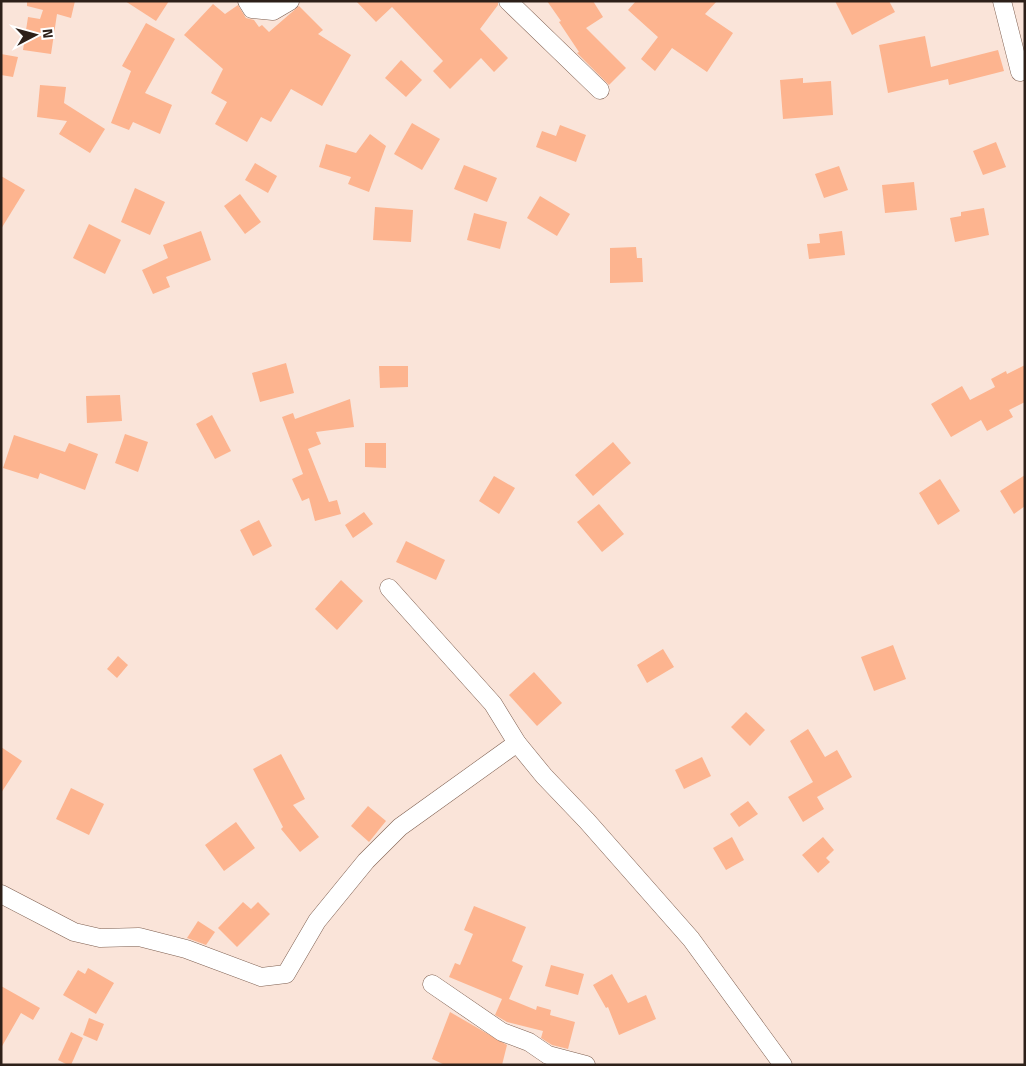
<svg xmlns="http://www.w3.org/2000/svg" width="1026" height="1066" font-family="'Titillium Web',sans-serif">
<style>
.building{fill:#fdb48f}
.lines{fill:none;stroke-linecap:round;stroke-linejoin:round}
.minor-casing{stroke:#7e5f50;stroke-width:19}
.minor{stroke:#fff;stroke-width:18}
</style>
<rect width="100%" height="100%" fill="#fae4d9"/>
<!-- building -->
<g class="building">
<path d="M27 1H75L71 18 57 14 51 54 23 50 28 17 40 19 43 10 27 6Z"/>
<path d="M125 1H169L156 21Z"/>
<path d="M356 1H498V5L480 29 508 58 494 72 481 58 450 89 433 71 443 61 392 7 376 22Z"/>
<path d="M547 1H593L603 17 586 28 626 68 609 85 577 53 579 52 559 22 561 21Z"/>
<path d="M636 1H717L705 14 733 33 707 72 672 48 655 71 641 59 658 37 628 10Z"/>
<path d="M835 1H889L895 12 852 35Z"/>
<path d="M213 4 225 14 238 5 246 18 254 20 259 27 262 25 269 32 299 6 323 30 318 34 351 55 322 106 291 89 271 122 261 117 247 142 215 124 227 102 211 93 223 69 184 35Z"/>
<path d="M146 23 175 39 145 93 172 105 160 134 133 122 129 130 111 123 131 71 122 66Z"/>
<path d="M925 36 931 67 998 50 1004 71 949 85 948 79 888 93 879 45Z"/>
<path d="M1 54 18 57 13 77 1 75Z"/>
<path d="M401 60 422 80 406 97 385 78Z"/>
<path d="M803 78V83L831 81 833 115 783 119 780 80Z"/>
<path d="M40 85 66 87 64 103 105 129 90 153 59 134 67 121 37 117Z"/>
<path d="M412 123 440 139 422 170 394 154Z"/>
<path d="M560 125 586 135 576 162 536 147 542 131 556 136Z"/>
<path d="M370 134 386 146 369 192 348 184 351 177 319 167 326 144 356 153Z"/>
<path d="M996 142 1006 167 983 175 973 151Z"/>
<path d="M255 163 277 176 268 193 245 180Z"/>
<path d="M464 165 497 178 487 202 454 189Z"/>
<path d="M839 166 848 190 824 198 815 174Z"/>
<path d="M1 176 25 190 1 229Z"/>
<path d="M914 182 917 210 885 213 882 185Z"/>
<path d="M135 188 165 202 150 235 121 222Z"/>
<path d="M240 194 261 222 245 234 224 206Z"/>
<path d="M540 196 570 214 557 236 527 218Z"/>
<path d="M375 207 413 210 411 242 373 240Z"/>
<path d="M984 208 989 235 955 242 950 218 961 216V212Z"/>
<path d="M474 213 507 222 500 249 467 240Z"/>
<path d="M89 224 121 240 105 274 73 258Z"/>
<path d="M201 231 211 260 166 277 170 287 153 294 142 270 168 258 163 245Z"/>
<path d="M842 231 845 255 809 259 807 244 820 243 819 234Z"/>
<path d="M636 247 637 258H642L643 282 610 283V248Z"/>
<path d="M286 363 294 393 260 402 252 373Z"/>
<path d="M1025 365V402L1009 410 1013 417 987 431 981 420 951 437 931 404 962 386 970 400 995 387 991 379 1006 371 1007 374Z"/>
<path d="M379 366H408V387L380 388Z"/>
<path d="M120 395 122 421 87 423 86 396Z"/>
<path d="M350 399 354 427 316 432 321 444 308 449 329 502 337 500 341 514 315 521 309 498 302 501 292 479 303 474 282 417 293 413 295 419Z"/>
<path d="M212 415 231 451 215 459 196 424Z"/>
<path d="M125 434 148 442 138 472 115 463Z"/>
<path d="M14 435 65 452 69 443 98 454 85 490 40 473 38 479 3 468Z"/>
<path d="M613 442 631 463 593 496 575 475Z"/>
<path d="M365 443H386V468L365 467Z"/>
<path d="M1025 475V506L1014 514 1000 491Z"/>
<path d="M494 476 515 488 499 514 479 501Z"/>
<path d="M940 479 960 511 938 525 919 493Z"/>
<path d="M599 504 624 534 602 552 577 522Z"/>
<path d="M364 512 373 524 353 538 345 525Z"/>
<path d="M259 520 272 546 253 556 240 530Z"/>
<path d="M406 541 445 560 436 580 396 562Z"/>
<path d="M341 580 363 601 337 630 315 609Z"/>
<path d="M893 645 906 679 874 691 861 657Z"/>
<path d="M663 649 674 667 647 683 637 665Z"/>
<path d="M118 656 128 665 117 678 107 669Z"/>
<path d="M534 672 562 703 537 726 509 695Z"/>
<path d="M746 712 765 730 750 746 731 727Z"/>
<path d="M808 729 825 757 837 750 852 777 817 797 824 809 803 822 788 797 813 782 790 741Z"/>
<path d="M1 747 22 761 1 793Z"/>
<path d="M281 754 305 799 293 805 319 837 300 852 281 829 283 827 253 769Z"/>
<path d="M702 757 711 776 684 789 675 770Z"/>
<path d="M71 788 104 804 89 835 56 819Z"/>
<path d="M748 801 758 814 739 827 730 814Z"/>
<path d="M368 806 386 821 369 842 351 826Z"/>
<path d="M236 822 255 848 224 871 205 845Z"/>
<path d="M732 837 744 860 726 870 713 848Z"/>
<path d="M823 837 834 850 826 858 830 862 818 873 802 855Z"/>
<path d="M243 902 251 909 258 902 270 914 237 947 218 928Z"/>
<path d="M474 906 526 927 512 961 523 966 509 999 536 1010 537 1006 551 1010 550 1015 575 1022 568 1049 552 1045 541 1038 543 1031 507 1022 495 1015 502 999 449 977 455 963 460 965 473 934 464 930Z"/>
<path d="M198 921 215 932 206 945 187 938Z"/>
<path d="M551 965 584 974 578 995 545 986Z"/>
<path d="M88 968 114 983 96 1014 63 995 78 970 85 974Z"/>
<path d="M612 974 628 1003 646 995 656 1019 619 1035 608 1007 606 1008 593 985Z"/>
<path d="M1 986 40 1008 33 1020 21 1013 1 1048Z"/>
<path d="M450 1012 507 1045 502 1065H445L432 1059Z"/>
<path d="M89 1018 104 1024 97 1041 83 1035Z"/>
<path d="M71 1032 83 1038 71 1065H68L58 1060Z"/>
</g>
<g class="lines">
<!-- minor casing -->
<g class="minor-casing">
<g id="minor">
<path d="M247 1 252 9 273 11 290 1"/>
<path d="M508 1 600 90"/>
<path d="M1002 1 1020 72"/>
<path d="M389 588 493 704 517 743 544 776 587 821 691 939 783 1065"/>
<path d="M1 894 74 932 100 938 139 937 186 949 261 977 286 974 317 921 366 861 400 827 517 743"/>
<path d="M432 984 502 1032 529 1042 548 1055 586 1065"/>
</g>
</g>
<!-- minor -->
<use href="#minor" class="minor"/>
</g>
<!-- border -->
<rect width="1026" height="1066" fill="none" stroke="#2d2019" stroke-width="5"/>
<!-- north arrow -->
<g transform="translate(35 35) rotate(84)" stroke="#ffffff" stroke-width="4" paint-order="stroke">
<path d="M0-4L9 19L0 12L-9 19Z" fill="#2d2019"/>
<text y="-8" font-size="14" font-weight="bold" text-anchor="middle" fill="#2d2019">N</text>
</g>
</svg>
